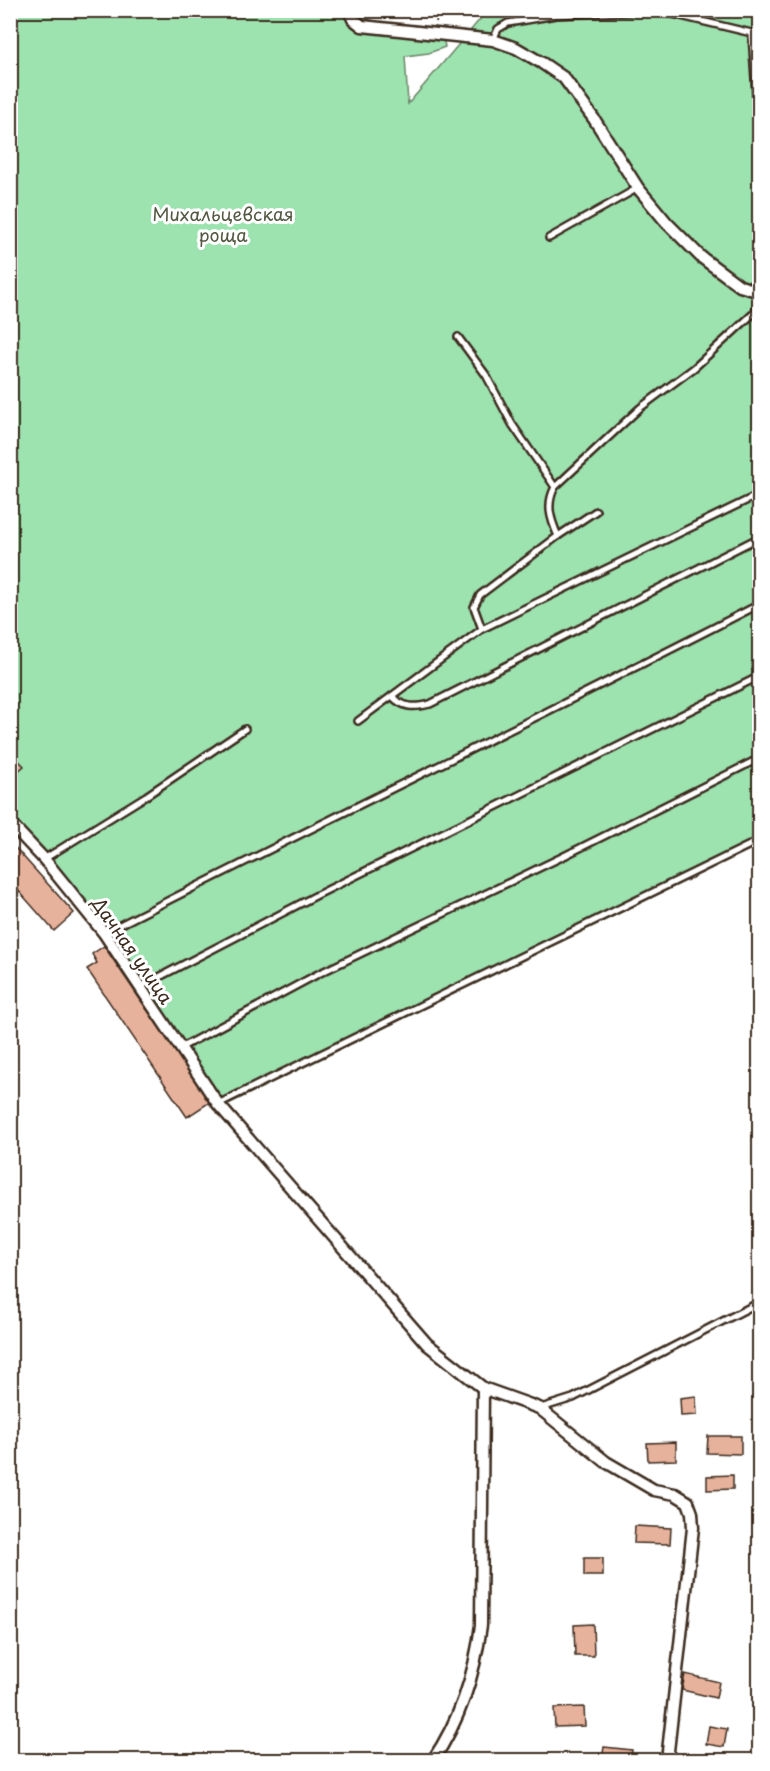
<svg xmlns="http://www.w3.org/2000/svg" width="770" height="1771" font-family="'Playpen Sans',sans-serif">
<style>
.green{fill:#9ce3b0;stroke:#6c8667;stroke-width:1.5}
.building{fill:#e7b29b;stroke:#3b2a1e;stroke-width:1.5}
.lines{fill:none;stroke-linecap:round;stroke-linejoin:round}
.lane-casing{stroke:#3b2a1e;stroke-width:10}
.street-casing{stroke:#3b2a1e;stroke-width:15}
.path{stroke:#3b2a1e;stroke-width:2;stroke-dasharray:1.5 4.5;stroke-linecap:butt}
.lane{stroke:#fff;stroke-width:5}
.street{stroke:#fff;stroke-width:10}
.labels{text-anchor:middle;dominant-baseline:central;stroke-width:6;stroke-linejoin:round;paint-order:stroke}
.park-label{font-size:18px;fill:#535842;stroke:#fff}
.street-label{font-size:18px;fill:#3b2a1e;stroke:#fff}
</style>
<rect width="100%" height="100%" fill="#fff"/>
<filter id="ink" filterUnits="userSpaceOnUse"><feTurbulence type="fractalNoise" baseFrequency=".0167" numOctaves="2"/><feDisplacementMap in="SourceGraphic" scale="12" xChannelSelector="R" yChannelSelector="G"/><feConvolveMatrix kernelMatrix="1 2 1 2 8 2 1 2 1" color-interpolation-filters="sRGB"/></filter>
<g filter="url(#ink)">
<!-- green -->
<path class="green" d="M11 11H355C380 28 414 31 443 37L445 47 429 53 405 56 408 104 487 11H759V845L224 1106 47 855 11 817Z"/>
<!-- building -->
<g class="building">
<path d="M10 752 24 766 10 778Z"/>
<path d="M10 842 74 913 54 931 10 881Z"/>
<path d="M104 946 210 1102 187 1117 87 969 97 963 92 954Z"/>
<path d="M760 1311V1329L753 1314Z"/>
<path d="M696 1396 697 1415 681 1416 680 1398Z"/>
<path d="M708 1436H741V1454L707 1453Z"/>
<path d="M676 1442V1460L648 1461 647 1443Z"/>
<path d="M733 1475V1489L707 1490V1476Z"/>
<path d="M635 1526 671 1528 670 1544 634 1543Z"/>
<rect x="584" y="1558" width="19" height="18"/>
<path d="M593 1624 594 1656H575L574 1625Z"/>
<path d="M685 1674 719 1682 716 1698 682 1690Z"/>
<path d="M584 1707 585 1726 555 1727 554 1708Z"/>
<path d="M709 1726 727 1729 724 1747 706 1744Z"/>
<path d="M604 1747 632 1750 631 1760H602Z"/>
</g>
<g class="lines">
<!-- lane casing -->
<g class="lane-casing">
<g id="lane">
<path d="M752 35 760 151"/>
<path d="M493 40 498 29 508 23 556 15 642 11 672 14 760 35"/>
<path d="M549 238 638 188"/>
<path d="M458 337 486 375 512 424 555 487"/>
<path d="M558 536C550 518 546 504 555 487L640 408 694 368 755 312 760 293"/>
<path d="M482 629 474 607 480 595 558 536 596 511"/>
<path d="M392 696C403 708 414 708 430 704L760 537"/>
<path d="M358 721 482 629 760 494"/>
<path d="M44 859 146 796 245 729"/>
<path d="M104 933C322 822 542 716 760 604"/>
<path d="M140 987 317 895 760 676"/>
<path d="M180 1048 318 974 564 856 760 758"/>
<path d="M218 1104 760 840"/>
<path d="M541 1408 573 1398 760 1302"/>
</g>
</g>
<!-- street casing -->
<g class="street-casing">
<g id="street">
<path d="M349 10 353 19 362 26 493 40 516 48 542 63 564 78 594 119 638 188 667 223 701 257 740 286 760 292"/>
<path d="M10 823 44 859 104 933 218 1104 427 1344 483 1388 539 1408 606 1462 654 1490 675 1494 688 1502 692 1513 693 1528 667 1760"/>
<path d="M433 1760C460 1720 475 1674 481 1625L483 1388"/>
</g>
</g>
<!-- path -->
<path class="path" d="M436 22 439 10"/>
<!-- lane -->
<use href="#lane" class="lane"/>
<!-- street -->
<use href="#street" class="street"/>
</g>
</g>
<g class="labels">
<!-- park labels -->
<g class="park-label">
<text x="223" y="213">Михальцевская<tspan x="223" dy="21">роща</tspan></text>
</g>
<!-- street labels -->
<g class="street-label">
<text transform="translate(133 950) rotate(55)">Дачная улица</text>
</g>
</g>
<!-- margin -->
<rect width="770" height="1771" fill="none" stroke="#fff" stroke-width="36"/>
<rect x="18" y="18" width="734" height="1735" fill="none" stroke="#3b2a1e" stroke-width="2" filter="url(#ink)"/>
</svg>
